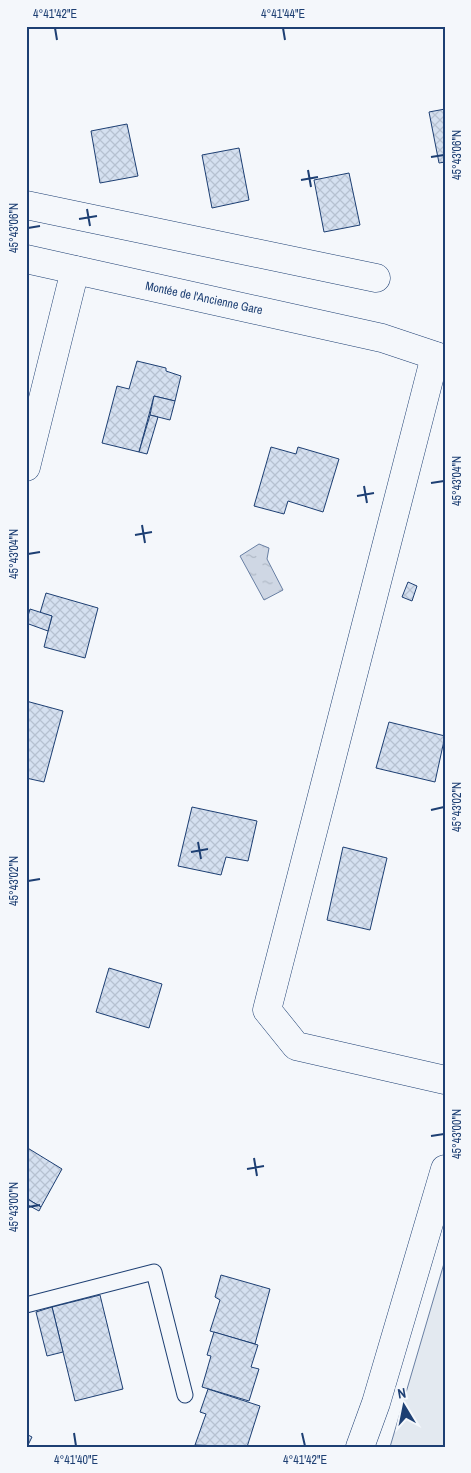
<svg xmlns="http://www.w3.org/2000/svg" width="471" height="1473" font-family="'Archivo Narrow',sans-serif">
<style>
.grass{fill:#e3e9f0;stroke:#687fa3}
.water{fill:url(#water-ripples);stroke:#687fa3}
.building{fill:url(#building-cross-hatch);stroke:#1d3f73}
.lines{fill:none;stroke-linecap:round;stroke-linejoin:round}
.service-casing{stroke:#1d3f73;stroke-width:17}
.minor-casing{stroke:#1d3f73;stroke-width:29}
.tertiary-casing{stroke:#1d3f73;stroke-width:29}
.primary-casing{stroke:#1d3f73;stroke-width:29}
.service{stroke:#f4f7fb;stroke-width:15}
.minor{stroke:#f4f7fb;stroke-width:28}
.tertiary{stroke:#f4f7fb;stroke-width:28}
.primary{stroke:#f4f7fb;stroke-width:28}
.ticks{fill:none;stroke:#1d3f73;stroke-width:2}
.labels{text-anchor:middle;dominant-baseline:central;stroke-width:4;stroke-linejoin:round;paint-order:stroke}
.street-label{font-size:12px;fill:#1d3f73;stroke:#f4f7fb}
.neatline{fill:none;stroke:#1d3f73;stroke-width:2}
.ticks-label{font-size:12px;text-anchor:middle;fill:#1d3f73}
</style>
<defs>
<pattern id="water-ripples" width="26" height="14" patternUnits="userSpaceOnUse" patternTransform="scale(1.25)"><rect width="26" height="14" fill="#cfd7e4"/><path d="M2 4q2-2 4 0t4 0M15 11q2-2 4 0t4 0" fill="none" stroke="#b1bac7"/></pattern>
<pattern id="building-cross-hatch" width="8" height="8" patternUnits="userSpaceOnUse" patternTransform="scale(1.25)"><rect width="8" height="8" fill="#d5e0f0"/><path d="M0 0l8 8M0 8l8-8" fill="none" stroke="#b6c1d1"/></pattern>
</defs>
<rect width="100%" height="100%" fill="#f4f7fb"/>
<!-- grass -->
<path class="grass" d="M445 1260V1447H390Z"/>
<!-- water -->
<path class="water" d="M259 544 269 548 267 559 283 590 264 600 240 556Z"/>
<!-- building -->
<g class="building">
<path d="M445 109V162L439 163 429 112Z"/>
<path d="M127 124 138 176 100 183 91 131Z"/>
<path d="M239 148 249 200 212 208 202 155Z"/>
<path d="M349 173 360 225 324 232 314 180Z"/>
<path d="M137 361 166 368V371L181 376 175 401 154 396 139 452 102 443 117 386 129 389Z"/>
<path d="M154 396 175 401 170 420 150 415Z"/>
<path d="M150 415 158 417 147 454 139 452Z"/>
<path d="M271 447 296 454 298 447 339 459 323 512 288 501 284 514 254 506Z"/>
<path d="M408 582 417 586 412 601 402 597Z"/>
<path d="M46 593 98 608 85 658 44 647 52 616 40 613Z"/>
<path d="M30 609 52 616 48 631 26 623Z"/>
<path d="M26 701 63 711 44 782 26 778Z"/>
<path d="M389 722 445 736 435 782 376 768Z"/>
<path d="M192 807 257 821 248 861 226 857 221 875 178 866Z"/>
<path d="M343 847 387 858 370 930 327 920Z"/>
<path d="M109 968 162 984 149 1028 96 1012Z"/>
<path d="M26 1147 62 1169 41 1207 26 1198Z"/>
<path d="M26 1198 41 1207 39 1211 26 1204Z"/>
<path d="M221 1275 270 1289 255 1344 210 1331 220 1300 215 1297Z"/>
<path d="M100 1295 123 1389 75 1401 52 1307Z"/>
<path d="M52 1307 63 1352 47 1356 36 1312Z"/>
<path d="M214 1332 258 1345 251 1367 259 1369 249 1401 202 1387 211 1356 207 1355Z"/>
<path d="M208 1389 260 1406 247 1447 195 1445 206 1414 200 1412Z"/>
<path d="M26 1434 32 1437 27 1447H26Z"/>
</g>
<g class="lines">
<!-- service casing -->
<g class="service-casing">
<path id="service" d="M26 1305 154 1272 185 1395"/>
</g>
<!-- minor casing -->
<g class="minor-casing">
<g id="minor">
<path d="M26 205 376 278"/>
<path d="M435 356 267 1010 296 1046 445 1080"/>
<path d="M26 467 75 270"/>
</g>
</g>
<!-- tertiary casing -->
<g class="tertiary-casing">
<path id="tertiary" d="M26 259 382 338 445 359"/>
</g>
<!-- primary casing -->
<g class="primary-casing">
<path id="primary" d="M360 1447 376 1403 445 1169"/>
</g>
<!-- service -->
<use href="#service" class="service"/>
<!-- minor -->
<use href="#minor" class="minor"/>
<!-- tertiary -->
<use href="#tertiary" class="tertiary"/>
<!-- primary -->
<use href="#primary" class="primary"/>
</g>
<!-- ticks -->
<path class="ticks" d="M55 28 57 40M283 28 285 40M431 157 444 155M308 170 311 187M301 180 318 177M87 209 90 226M79 219 97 216M28 228 40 226M431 483 444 481M364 486 367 503M357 496 374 493M142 525 145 543M135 535 152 532M28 554 40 552M431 810 444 807M198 842 201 859M191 852 208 849M28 881 40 879M431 1136 444 1134M254 1158 257 1176M247 1169 264 1166M28 1207 40 1205M74 1433 76 1446M302 1433 305 1446"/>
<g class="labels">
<!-- street labels -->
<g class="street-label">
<text transform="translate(204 298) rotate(12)">Montée de l'Ancienne Gare</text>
</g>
</g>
<!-- border -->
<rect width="471" height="1473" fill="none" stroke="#f4f7fb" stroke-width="55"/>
<!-- north arrow -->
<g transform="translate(404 1406) rotate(350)" stroke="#f4f7fb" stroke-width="4" paint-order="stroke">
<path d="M0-4L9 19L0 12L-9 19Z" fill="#1d3f73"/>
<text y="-8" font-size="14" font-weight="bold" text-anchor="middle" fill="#1d3f73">N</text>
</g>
<rect x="28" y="28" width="416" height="1418" class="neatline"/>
<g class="ticks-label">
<text x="55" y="18">4°41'42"E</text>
<text x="283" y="18">4°41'44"E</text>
<text transform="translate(457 155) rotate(-90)" y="4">45°43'06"N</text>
<text transform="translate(14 228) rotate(-90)" y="4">45°43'06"N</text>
<text transform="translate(457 481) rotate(-90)" y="4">45°43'04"N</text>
<text transform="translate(14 554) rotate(-90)" y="4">45°43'04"N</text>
<text transform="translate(457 807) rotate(-90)" y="4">45°43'02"N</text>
<text transform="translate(14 881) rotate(-90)" y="4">45°43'02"N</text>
<text transform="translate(457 1134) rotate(-90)" y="4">45°43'00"N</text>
<text transform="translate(14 1207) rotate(-90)" y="4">45°43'00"N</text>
<text x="76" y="1464">4°41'40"E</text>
<text x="305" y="1464">4°41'42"E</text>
</g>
</svg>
